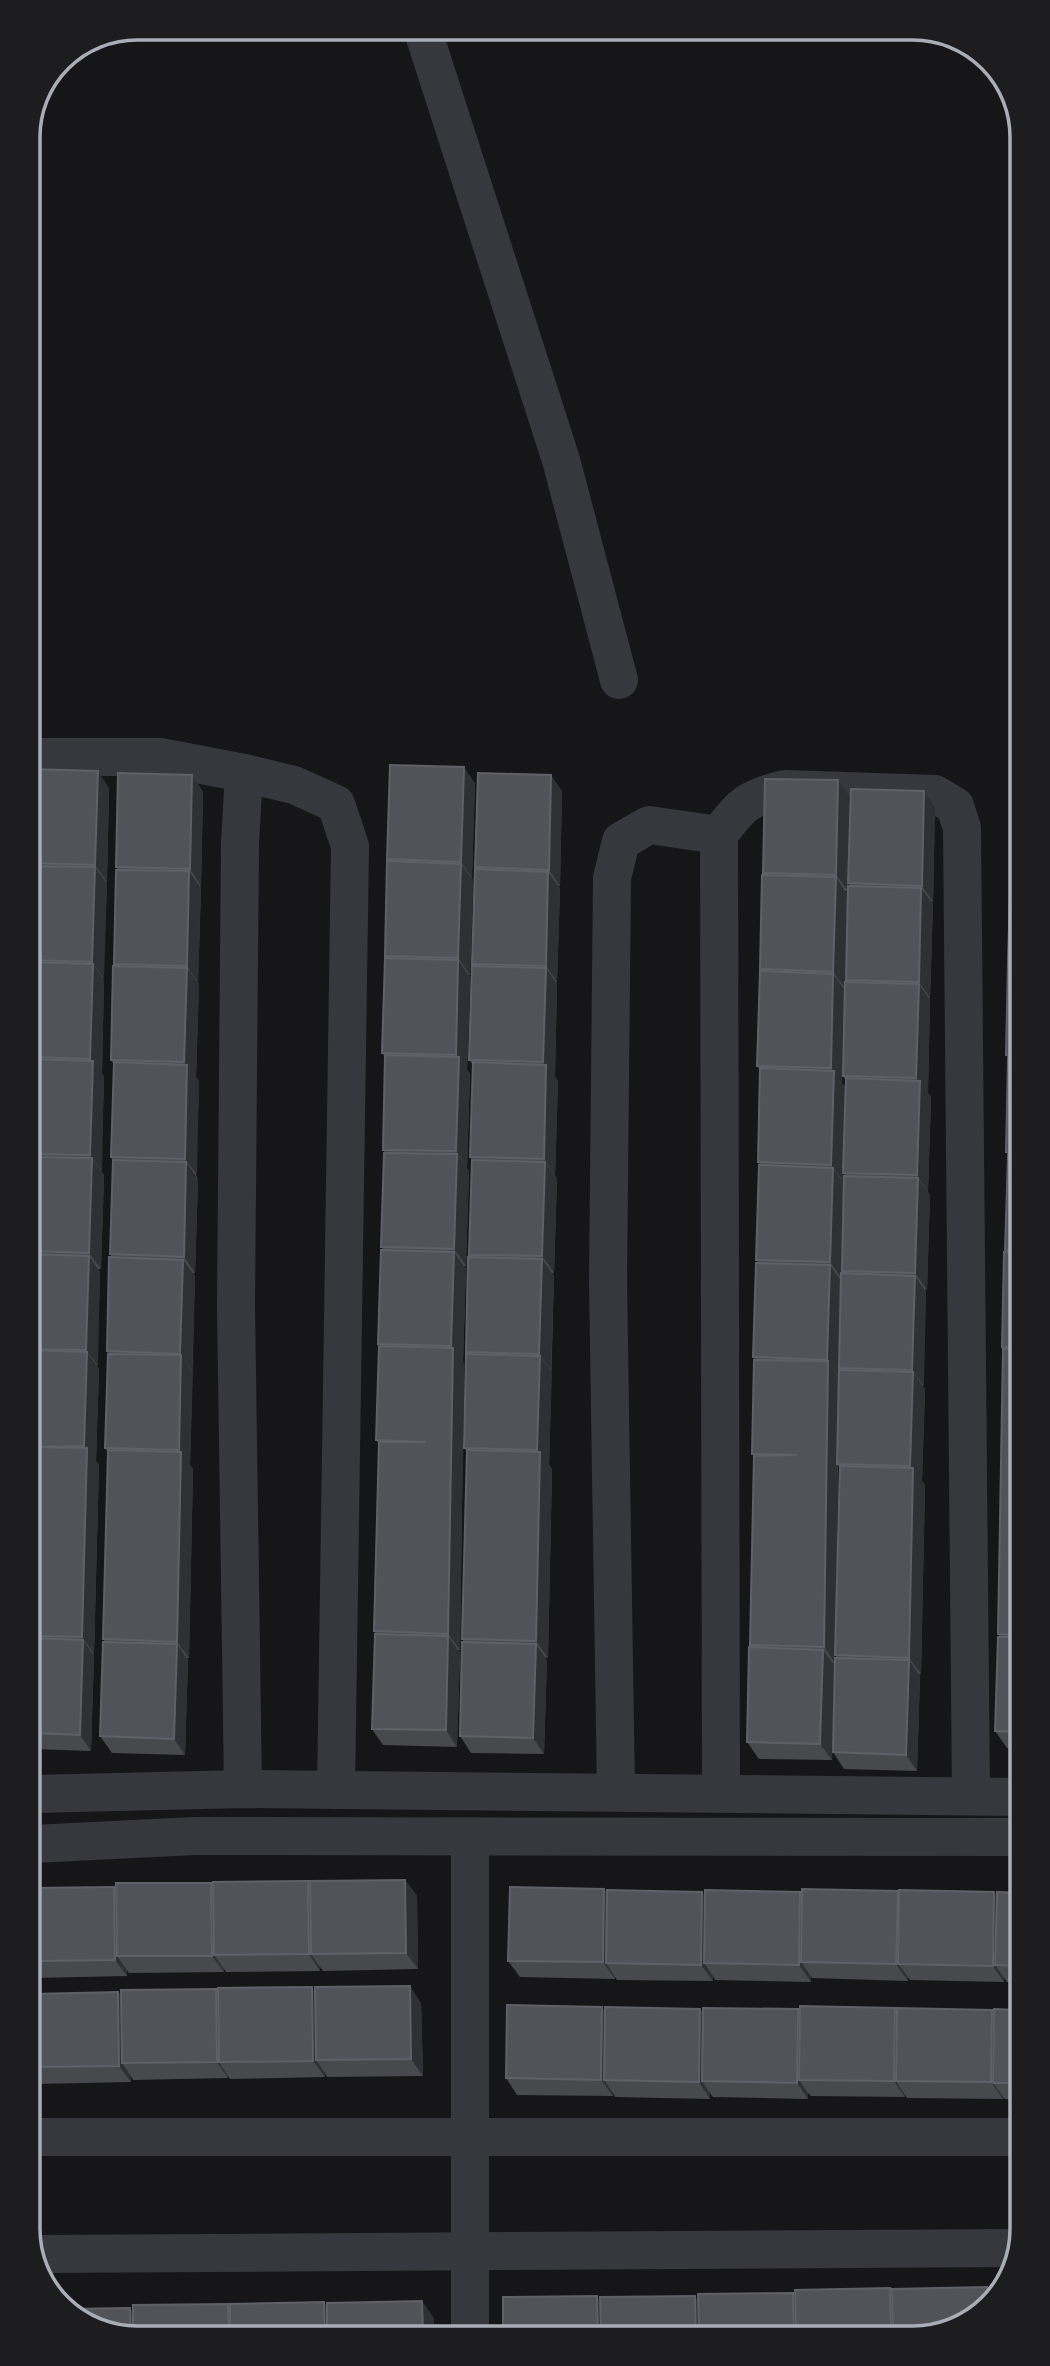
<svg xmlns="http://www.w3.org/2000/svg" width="1050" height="2366" font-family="Jost,sans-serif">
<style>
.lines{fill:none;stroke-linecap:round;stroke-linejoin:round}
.minor{stroke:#37383d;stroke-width:38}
.wall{fill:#47494d;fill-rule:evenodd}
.shaded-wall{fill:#2f3033}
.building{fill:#525359;stroke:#5f6168;stroke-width:2}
.rim{fill:none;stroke:#a8adb8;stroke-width:3.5}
</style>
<rect width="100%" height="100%" fill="#161618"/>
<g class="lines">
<!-- minor -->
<g class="minor">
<path d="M422 28 561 460 619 680"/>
<path d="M30 757H160L244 773"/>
<path d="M719 835C740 805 749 797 785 789L935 794 955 806 962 828 971 1795"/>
<path d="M243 1789 236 1305 240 843 244 773 294 785 336 804 350 846 336 1790"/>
<path d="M616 1792 608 1280 612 878 621 841 649 825 719 835 721 1793"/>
<path d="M33 1794 243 1789 1021 1797"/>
<path d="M33 1844 195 1836 1021 1837"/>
<path d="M34 2137H1022"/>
<path d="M34 2254 1016 2248"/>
<path d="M470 2335V1837"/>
</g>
</g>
<!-- wall -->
<g class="wall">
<path d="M1018 768 1021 1748H1007L995 1731 1000 1637 998 1634 1003 1349 1002 1347 1007 1252 1005 1250 1008 1155 1006 1152 1008 1059 1006 1055 1010 961 1008 959 1013 865 1011 862Z"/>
<path d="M30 769 109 788 107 882H105L107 884 103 979 104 980 102 1073 104 1077 101 1171 104 1175 101 1269H98L100 1272 97 1366 99 1369 96 1461 99 1465 94 1654H93L94 1656 91 1751 33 1749Z"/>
<path d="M192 775 203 792 201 886H200L201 888 198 983 199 984 196 1077 199 1081 196 1175 198 1179 195 1273H193L195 1276 190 1465 193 1469 189 1658H187L188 1660 185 1755 112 1753 100 1736 105 1642 103 1639 108 1452 105 1448 108 1354 107 1351 112 1257 110 1254 113 1160 111 1157 114 1065 111 1060 118 870 116 867Z"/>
<path d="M475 783 472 878H471L473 880 470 975H468L470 977 467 1070 470 1074 467 1168 469 1171 466 1266H464L466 1269 463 1362 464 1364 460 1650H458L460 1653 457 1747 383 1745 372 1729 376 1634 374 1631 379 1444 376 1440 380 1346 378 1344 383 1250 381 1247 385 1153 383 1150 385 1057 382 1053 389 862 387 859Z"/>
<path d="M562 791 560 886H558L560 888 557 982H556L557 984 555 1077 558 1081 555 1176 557 1179 554 1273H552L554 1276 549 1465 552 1469 548 1658 545 1657 547 1660 544 1754 471 1753 460 1736 464 1642 462 1639 467 1451 464 1448 467 1354 466 1352 471 1257 469 1255 472 1160 470 1157 473 1065 469 1060 476 869 475 867Z"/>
<path d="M924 791 935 807 933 902H931L933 904 930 998H929L930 1000 928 1093 931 1097 928 1192 930 1195 927 1290 925 1289 926 1292 923 1386 925 1389 922 1481 925 1485 921 1674H919L920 1676 917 1771 844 1769 833 1752 835 1663H833L835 1666 832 1760 759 1759 747 1742 751 1647 750 1645 754 1457 752 1454 755 1360 753 1357 758 1263 756 1260 760 1166 758 1162 760 1070 757 1066 762 971 760 969 764 875 763 873 850 797 848 886H850L848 883ZM845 891H848L846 980 847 982 843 1076 846 1081 843 1173 845 1176 842 1271 844 1273H842L844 1184 842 1181V1083L843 988H845L847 894ZM839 1279H841L839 1378 838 1376ZM838 1465 840 1467 835 1655 837 1658H835Z"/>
<path d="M405 1880 417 1896 418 1969 323 1971 320 1967V1971L226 1972 224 1969V1972L129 1973 127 1970V1976L33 1978V1888L114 1887 116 1889 211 1883 213 1885 308 1881 310 1885Z"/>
<path d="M604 1889 607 1894 705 1897 899 1893 997 1896 1021 1893V1982H1007L1004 1978V1982L910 1980 908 1977V1981L812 1978 811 1976V1982L715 1980 713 1976V1981L617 1980 615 1977V1979L520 1977 508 1961Z"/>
<path d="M218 1991H315L421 2003 423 2076 327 2077 325 2073V2077L230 2079 228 2076V2078L133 2080 131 2076V2082L36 2084 33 2080V1994L118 1992 121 1996Z"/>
<path d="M1021 2010 1022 2100 1004 2099 1003 2097V2099L907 2098 905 2095V2097L811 2096 808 2093V2099L713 2097 710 2093V2099L615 2097 613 2093V2096L517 2095 506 2078 605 2011 800 2012 897 2011 994 2013Z"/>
</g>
<!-- shaded-wall -->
<g class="shaded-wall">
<path d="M464 767 475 783 472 878 461 862Z"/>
<path d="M98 771 109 788 107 882 95 865Z"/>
<path d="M192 775 203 792 201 886 190 869Z"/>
<path d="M551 775 562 791 560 886 549 870Z"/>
<path d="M838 780 850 797 848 891 836 875Z"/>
<path d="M924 791 935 807 933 902 922 886Z"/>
<path d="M461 864 473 880 470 975 458 958Z"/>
<path d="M95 867 107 884 104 979 92 962Z"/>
<path d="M189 871 201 888 198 983 187 966Z"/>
<path d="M548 872 560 888 557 982 546 966Z"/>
<path d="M836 877 847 894 845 988 833 972Z"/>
<path d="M921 888 933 904 930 998 919 982Z"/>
<path d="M458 960 470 977 467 1070 470 1074 467 1168 456 1151 459 1058 456 1055Z"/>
<path d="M93 964 104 980 102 1073 104 1077 102 1171 90 1155 93 1063 90 1059Z"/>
<path d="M187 968 199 984 196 1077 199 1081 197 1175 185 1159 187 1066 184 1062Z"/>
<path d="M546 968 557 984 555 1077 558 1081 555 1176 544 1159 546 1067 543 1062Z"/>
<path d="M833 974 845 990 842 1083 846 1087 843 1181 831 1165 834 1073 831 1068Z"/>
<path d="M919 984 930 1000 928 1093 931 1097 928 1192 917 1175 920 1083 916 1078Z"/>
<path d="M457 1154 469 1171 466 1266 454 1249Z"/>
<path d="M92 1158 104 1175 101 1269 89 1253Z"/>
<path d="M186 1162 198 1179 195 1273 184 1257Z"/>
<path d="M545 1162 557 1179 554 1273 542 1256Z"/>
<path d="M833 1168 844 1184 842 1279 830 1262Z"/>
<path d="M918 1178 930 1195 927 1290 915 1273Z"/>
<path d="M454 1252 466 1269 463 1362 464 1364 460 1650 448 1634 453 1349 451 1346Z"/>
<path d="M89 1256 100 1272 98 1366 86 1350Z"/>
<path d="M542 1259 554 1276 551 1370 539 1354Z"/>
<path d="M183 1260 195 1276 192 1370 180 1354Z"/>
<path d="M830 1265 841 1281 838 1376 827 1360Z"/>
<path d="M915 1276 926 1292 924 1386 912 1370Z"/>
<path d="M87 1352 99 1369 96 1461 99 1465 94 1654 82 1637 87 1450 84 1446Z"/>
<path d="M181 1355 193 1372 190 1465 193 1469 189 1658 177 1642 181 1454 179 1450Z"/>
<path d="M540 1356 552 1372 549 1465 552 1469 548 1658 536 1641 540 1454 537 1450Z"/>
<path d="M828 1361 839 1378 835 1663 824 1647Z"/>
<path d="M913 1372 925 1389 922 1481 925 1485 921 1674 909 1658 913 1470 910 1466Z"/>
<path d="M448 1636 460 1653 457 1747 446 1730Z"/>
<path d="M83 1640 94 1656 91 1751 80 1735Z"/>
<path d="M177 1644 188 1660 185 1755 174 1739Z"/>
<path d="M536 1644 547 1660 544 1754 533 1738Z"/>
<path d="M823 1650 835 1666 832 1760 820 1744Z"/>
<path d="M909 1660 920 1676 917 1771 906 1755Z"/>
<path d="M405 1880 417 1896 418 1969 406 1953Z"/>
<path d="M308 1881 319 1898 311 1954 320 1967V1971L309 1954Z"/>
<path d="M211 1883 223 1899 214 1955 224 1969V1972L212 1956Z"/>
<path d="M114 1887 126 1903 117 1956 127 1970V1976L115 1960Z"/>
<path d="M604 1889 616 1906 606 1963 615 1977V1979L603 1962Z"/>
<path d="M898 1891 909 1907 898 1964 908 1977V1981L896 1964Z"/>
<path d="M702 1892 713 1908 704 1963 713 1976V1981L701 1965Z"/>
<path d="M800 1892 812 1908 801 1962 811 1976V1982L799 1965Z"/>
<path d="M994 1892 1006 1909 995 1965 1004 1978V1982L993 1966Z"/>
<path d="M410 1986 421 2003 423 2076 411 2059Z"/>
<path d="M312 1987 324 2004 316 2060 325 2073V2077L313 2061Z"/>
<path d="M216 1989 227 2005 219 2062 228 2076V2078L217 2062Z"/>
<path d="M118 1992 130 2009 122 2063 131 2076V2082L119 2066Z"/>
<path d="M602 2007 613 2023 604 2080 613 2093V2096L601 2080Z"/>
<path d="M895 2008 907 2025 896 2081 905 2095V2097L894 2081Z"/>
<path d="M700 2009 712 2025 702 2081 710 2093V2099L699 2082Z"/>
<path d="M798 2009 809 2026 799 2080 808 2093V2099L797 2083Z"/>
<path d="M992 2010 1003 2026 993 2083 1003 2097V2099L991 2082Z"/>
<path d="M890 2288 902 2305V2332H891Z"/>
<path d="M793 2293 805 2310V2333H794Z"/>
<path d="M597 2296 609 2313V2334H598Z"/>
<path d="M695 2296 707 2312V2334H696Z"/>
<path d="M422 2301 434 2318V2336H423Z"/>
<path d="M324 2302 336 2319V2336H325Z"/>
<path d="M228 2304 240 2320V2337H229Z"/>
<path d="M130 2308 142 2325V2338H131Z"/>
</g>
<!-- building -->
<g class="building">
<path d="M390 765 464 767 461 862 387 859Z"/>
<path d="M1013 768H1018V862H1011Z"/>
<path d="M30 769 98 771 95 865 30 863Z"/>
<path d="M118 773 192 775 190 869 116 867Z"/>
<path d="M478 773 551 775 549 870 475 867Z"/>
<path d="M765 779 838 780 836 875 763 873Z"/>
<path d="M851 789 924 791 922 886 848 883Z"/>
<path d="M387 861 461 864 458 958 385 956Z"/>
<path d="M1011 865H1018V959H1008Z"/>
<path d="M30 866 95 867 92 962 30 960Z"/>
<path d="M475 869 548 872 546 966 472 964Z"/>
<path d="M116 870 189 871 187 966 114 964Z"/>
<path d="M762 875 836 877 833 972 760 969Z"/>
<path d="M848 886 921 888 919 982 846 980Z"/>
<path d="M385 958 458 960 456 1055 382 1053Z"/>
<path d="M1008 961H1018L1019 1056 1006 1055Z"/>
<path d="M30 962 93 964 90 1059 31 1057Z"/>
<path d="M113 966 187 968 184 1062 111 1060Z"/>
<path d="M472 966 546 968 543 1062 469 1060Z"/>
<path d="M760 971 833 974 831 1068 757 1066Z"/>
<path d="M845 982 919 984 916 1078 843 1076Z"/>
<path d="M385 1055 459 1057 456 1151 383 1150Z"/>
<path d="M1008 1058H1019V1153L1006 1152Z"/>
<path d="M31 1059 93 1061 90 1155 31 1154Z"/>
<path d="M114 1062 187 1065 185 1159 111 1157Z"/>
<path d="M473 1062 546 1065 544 1159 470 1157Z"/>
<path d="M760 1068 834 1071 831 1165 758 1162Z"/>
<path d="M846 1078 920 1081 917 1175 843 1173Z"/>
<path d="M384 1153 457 1154 454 1249 381 1247Z"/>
<path d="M1008 1155 1019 1156V1250H1005Z"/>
<path d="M31 1157 92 1158 89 1253 31 1251Z"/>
<path d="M113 1160 186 1162 184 1257 110 1254Z"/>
<path d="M472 1160 545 1162 542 1256 469 1255Z"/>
<path d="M759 1165 833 1168 830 1262 756 1260Z"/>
<path d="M844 1176 918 1178 915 1273 842 1271Z"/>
<path d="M381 1250 454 1252 451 1346 378 1344Z"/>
<path d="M1004 1252 1019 1253 1020 1348 1002 1347Z"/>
<path d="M31 1254 89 1256 86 1350 31 1349Z"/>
<path d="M109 1257 183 1260 180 1354 107 1351Z"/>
<path d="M468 1257 542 1259 539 1354 466 1352Z"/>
<path d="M756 1263 830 1265 827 1360 753 1357Z"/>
<path d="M841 1273 915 1276 912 1370 839 1368Z"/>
<path d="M379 1346 453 1348 448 1634 374 1631 379 1442H426L376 1440Z"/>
<path d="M1003 1349H1020V1635L998 1634Z"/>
<path d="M31 1350 87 1352 84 1446 38 1447 87 1448 82 1637 32 1636Z"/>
<path d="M108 1354 181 1355 179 1450 105 1448Z"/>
<path d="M466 1354 540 1356 537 1450 464 1448Z"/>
<path d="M754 1360 828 1361 824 1647 750 1645 754 1456 797 1455 752 1454Z"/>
<path d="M839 1370 913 1372 910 1466 837 1464Z"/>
<path d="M108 1450 181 1452 177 1642 103 1639Z"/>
<path d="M467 1450 540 1452 536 1641 462 1639Z"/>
<path d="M840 1466 913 1468 909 1658 835 1655Z"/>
<path d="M375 1634 448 1636 446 1730 372 1729Z"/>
<path d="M998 1637H1020L1021 1732 995 1731Z"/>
<path d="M32 1638 83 1640 80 1735 33 1733Z"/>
<path d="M103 1642 177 1644 174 1739 100 1736Z"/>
<path d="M462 1642 536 1644 533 1738 460 1736Z"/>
<path d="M749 1647 823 1650 820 1744 747 1742Z"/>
<path d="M835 1658 909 1660 906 1755 833 1752Z"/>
<path d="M405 1880 406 1953 311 1954 310 1881Z"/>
<path d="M308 1881 309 1954 214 1955 213 1882Z"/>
<path d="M116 1883H211L212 1956H117Z"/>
<path d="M114 1887 115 1960 33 1961V1888Z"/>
<path d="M510 1887 604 1889 603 1962 508 1961Z"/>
<path d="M802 1889 898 1891 896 1964 801 1962Z"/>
<path d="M607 1890 702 1892 701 1965 606 1963Z"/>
<path d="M705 1890 800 1892 799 1965 704 1963Z"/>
<path d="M899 1890 994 1892 993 1966 898 1964Z"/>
<path d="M997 1892 1021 1893V1966L995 1965Z"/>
<path d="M410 1986 411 2059 316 2060 315 1987Z"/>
<path d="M312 1987 313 2061 219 2062 218 1988Z"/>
<path d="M216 1989 217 2062 122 2063 121 1990Z"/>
<path d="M118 1992 119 2066 33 2067V1994Z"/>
<path d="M507 2005 602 2007 601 2080 506 2078Z"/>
<path d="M800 2006 895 2008 894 2081 799 2080Z"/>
<path d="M605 2007 700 2009 699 2082 604 2080Z"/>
<path d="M703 2008 798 2009 797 2083 702 2081Z"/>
<path d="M897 2008 992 2010 991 2082 896 2081Z"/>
<path d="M994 2009 1021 2010 1022 2083H993Z"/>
<path d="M987 2287V2304L948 2332H893L892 2289Z"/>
<path d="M1002 2287 1000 2295 989 2303V2288Z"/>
<path d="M890 2288 891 2332 796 2333 795 2290Z"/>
<path d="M793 2293 794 2333 699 2334 698 2294Z"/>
<path d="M597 2296 598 2334 503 2335V2297Z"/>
<path d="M695 2296 696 2334H601L600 2297Z"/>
<path d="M422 2301 423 2336H327V2303Z"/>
<path d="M324 2302 325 2336 230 2337V2304Z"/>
<path d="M228 2304 229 2337 133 2338V2305Z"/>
<path d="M130 2308 131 2338H130L70 2315 66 2309Z"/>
</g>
<!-- crop -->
<path d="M0 0H1050V2366H0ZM137 40H913A97 97 0 0 1 1010 137V2229A97 97 0 0 1 913 2326H137A97 97 0 0 1 40 2229V137A97 97 0 0 1 137 40Z" fill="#1d1d20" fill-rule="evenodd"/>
<path class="rim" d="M137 40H913A97 97 0 0 1 1010 137V2229A97 97 0 0 1 913 2326H137A97 97 0 0 1 40 2229V137A97 97 0 0 1 137 40Z"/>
</svg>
